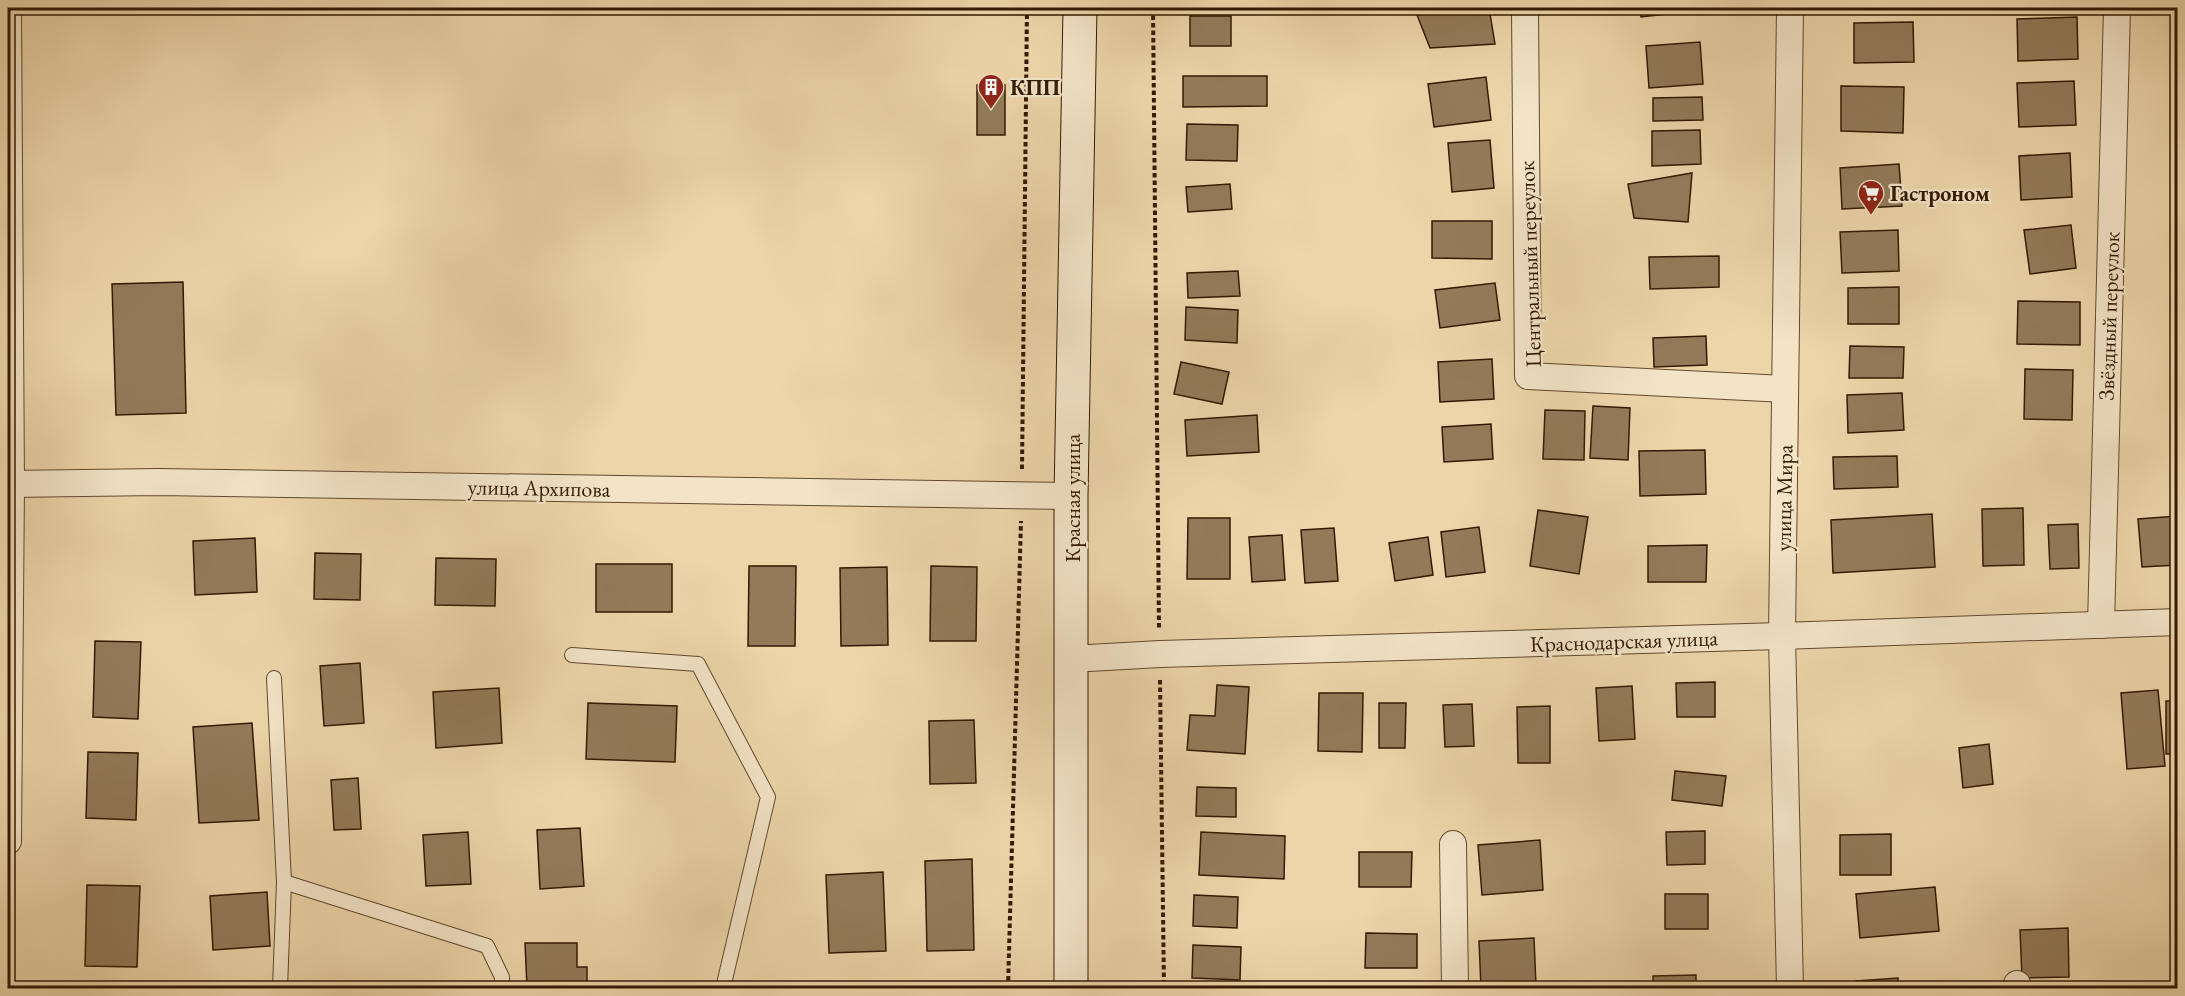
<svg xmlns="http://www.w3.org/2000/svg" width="2185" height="996" font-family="'EB Garamond',serif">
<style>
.building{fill:#937b5a;stroke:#321a03;stroke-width:1.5}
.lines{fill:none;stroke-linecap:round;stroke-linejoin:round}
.service-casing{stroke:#61492d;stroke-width:16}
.minor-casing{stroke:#61492d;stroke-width:28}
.secondary-casing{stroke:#321a03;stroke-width:35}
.path{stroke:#321a03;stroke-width:4;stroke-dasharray:4.5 3;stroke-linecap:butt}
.service{stroke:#f3e4c8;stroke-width:14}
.minor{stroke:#f3e4c8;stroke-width:26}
.secondary{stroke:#f3e4c8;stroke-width:33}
.labels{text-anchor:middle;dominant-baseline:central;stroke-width:4.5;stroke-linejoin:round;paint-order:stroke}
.poi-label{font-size:22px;font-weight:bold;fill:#321a03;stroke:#f3e4c8;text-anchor:start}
.street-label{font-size:22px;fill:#321a03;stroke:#f3e4c8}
</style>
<rect width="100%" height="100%" fill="#edd5aa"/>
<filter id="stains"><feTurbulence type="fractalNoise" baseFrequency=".00333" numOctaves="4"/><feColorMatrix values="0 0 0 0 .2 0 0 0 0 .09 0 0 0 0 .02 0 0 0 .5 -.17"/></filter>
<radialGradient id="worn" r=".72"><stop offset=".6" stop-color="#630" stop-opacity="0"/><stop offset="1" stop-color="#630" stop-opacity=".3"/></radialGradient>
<!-- building -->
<g class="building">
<path d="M1489 8 1495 44 1430 48 1417 15Z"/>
<path d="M1640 8H1692L1693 11 1641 17Z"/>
<path d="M1852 8H1867L1852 13Z"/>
<rect x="1190" y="16" width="41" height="30"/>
<path d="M2077 17 2078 59 2018 61 2017 19Z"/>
<path d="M1913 22 1914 62 1854 63V23Z"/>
<path d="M1700 42 1703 84 1649 88 1646 46Z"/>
<path d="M1183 76H1267V106L1183 107Z"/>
<path d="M1486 77 1491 120 1434 127 1428 84Z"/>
<path d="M2074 81 2076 125 2019 127 2017 83Z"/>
<rect x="977" y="85" width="28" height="50"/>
<path d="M1841 86 1904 87 1903 133 1841 131Z"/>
<path d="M1702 97 1703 120 1653 121V98Z"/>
<path d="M1187 124 1238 125 1237 161 1186 160Z"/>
<path d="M1700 130 1701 164 1652 166V131Z"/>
<path d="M1490 140 1494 188 1452 192 1448 143Z"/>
<path d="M2070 153 2072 197 2021 200 2019 156Z"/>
<path d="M1899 164 1902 206 1842 209 1840 168Z"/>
<path d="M1692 173 1688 222 1634 218 1628 184Z"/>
<path d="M1230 184 1232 209 1188 212 1186 187Z"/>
<path d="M1432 221H1492V259L1432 258Z"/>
<path d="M2071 225 2076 268 2030 274 2024 230Z"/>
<path d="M1898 230 1899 271 1842 273 1840 232Z"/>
<path d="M1719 256V287L1650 289 1649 257Z"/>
<path d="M1238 271 1240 296 1188 298 1187 273Z"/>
<path d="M183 282 186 413 116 415 112 284Z"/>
<path d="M1495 283 1500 320 1440 328 1435 290Z"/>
<path d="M1899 287V324H1848V288Z"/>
<path d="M2018 301 2080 302V345L2017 344Z"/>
<path d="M1186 307 1238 310 1237 343 1185 340Z"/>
<path d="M1706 336 1707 365 1654 367 1653 338Z"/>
<path d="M1850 346 1904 347 1903 378H1849Z"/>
<path d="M1492 359 1494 399 1440 402 1438 362Z"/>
<path d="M1181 362 1229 372 1222 404 1174 394Z"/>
<path d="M2025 369 2073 370 2072 420 2024 419Z"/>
<path d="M1902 393 1904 430 1848 433 1847 395Z"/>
<path d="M1593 406 1630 408 1628 460 1590 458Z"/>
<path d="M1545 410 1585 411 1584 460 1543 459Z"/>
<path d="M1257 415 1259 452 1187 456 1185 420Z"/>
<path d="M1491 424 1493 459 1444 462 1442 427Z"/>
<path d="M1705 450 1706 494 1640 496 1639 451Z"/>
<path d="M1897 456 1898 487 1834 489 1833 457Z"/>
<path d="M2023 508 2024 565 1983 566 1982 509Z"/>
<path d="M1538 510 1588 517 1579 574 1530 566Z"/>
<path d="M1932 514 1935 567 1833 573 1831 520Z"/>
<path d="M2178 516V565L2142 567 2138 519Z"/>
<path d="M1188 518H1230V579H1187Z"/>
<path d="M2078 524 2079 568 2050 569 2048 525Z"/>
<path d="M1479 527 1485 572 1446 577 1441 532Z"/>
<path d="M1334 528 1338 581 1305 583 1301 530Z"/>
<path d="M1282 535 1285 580 1252 582 1249 537Z"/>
<path d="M1428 537 1433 575 1395 581 1389 543Z"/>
<path d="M255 538 257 592 195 595 193 541Z"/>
<path d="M1707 545 1706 582H1648V546Z"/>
<path d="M315 553 361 554 360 600 314 599Z"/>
<path d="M436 558 496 559 495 606 435 605Z"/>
<rect x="596" y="564" width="76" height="48"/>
<path d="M749 566H796L795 646H748Z"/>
<path d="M931 566 977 567 976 641H930Z"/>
<path d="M887 567 888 645 841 646 840 568Z"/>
<path d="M95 641 141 642 138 719 93 717Z"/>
<path d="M360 663 364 723 324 726 320 666Z"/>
<path d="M1715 682V717H1677L1676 683Z"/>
<path d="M1217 685 1249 687 1245 754 1187 750 1190 715 1215 716Z"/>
<path d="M1632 686 1635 739 1599 741 1596 688Z"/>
<path d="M499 688 502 743 436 748 433 692Z"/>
<path d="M2158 690 2165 766 2127 769 2121 693Z"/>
<path d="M1319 693H1363L1362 752 1318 751Z"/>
<rect x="2166" y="701" width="12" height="53"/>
<path d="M588 703 677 706 675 762 586 759Z"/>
<path d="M1379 703H1406L1405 748H1379Z"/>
<path d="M1472 704 1474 746 1445 747 1443 705Z"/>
<path d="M1550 706V763H1518L1517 707Z"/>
<path d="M974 720 976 783 930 784 929 721Z"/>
<path d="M252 723 259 820 199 823 193 727Z"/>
<path d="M1989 744 1993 784 1963 788 1959 748Z"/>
<path d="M88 752 138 753 136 820 86 818Z"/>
<path d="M1675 771 1726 776 1722 806 1672 800Z"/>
<path d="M358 778 361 829 334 830 331 780Z"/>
<path d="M1197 787 1236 788V817L1196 816Z"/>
<path d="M580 828 584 886 540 889 537 830Z"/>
<path d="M1705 831V864L1667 865 1666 832Z"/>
<path d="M468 832 471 884 426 886 423 835Z"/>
<path d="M1201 832 1285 836 1284 879 1199 875Z"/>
<path d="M1891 834V875H1840V835Z"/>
<path d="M1540 840 1543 890 1482 895 1478 845Z"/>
<path d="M1359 852H1412L1411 887H1359Z"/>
<path d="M972 859 974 950 927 951 925 861Z"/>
<path d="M883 872 886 951 829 953 826 875Z"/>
<path d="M87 885 140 886 137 967 85 966Z"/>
<path d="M1935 887 1939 931 1860 938 1856 894Z"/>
<path d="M267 892 270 946 213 950 210 896Z"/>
<rect x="1665" y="894" width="43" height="35"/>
<path d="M1194 895 1238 897 1237 928 1193 926Z"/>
<path d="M2068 928 2069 977 2022 978 2020 930Z"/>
<path d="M1366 933 1417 934V968H1365Z"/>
<path d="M1534 938 1536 986 1481 988 1479 941Z"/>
<path d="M525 943H577V967H587V988H508L527 987Z"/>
<path d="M1193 945 1241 947 1240 980 1192 978Z"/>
<path d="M1696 975V988H1653V976Z"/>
<path d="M1898 978V988H1857L1856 981Z"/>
<path d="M1570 985V988H1541V986Z"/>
</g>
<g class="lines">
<!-- service casing -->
<g class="service-casing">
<g id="service">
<path d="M572 655 698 664 768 797 723 988"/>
<path d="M274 678 284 882 280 988"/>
<path d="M284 882 487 946 502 977V988"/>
</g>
</g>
<!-- minor casing -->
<g class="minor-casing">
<g id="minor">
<path d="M1525 8 1528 376 1785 389"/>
<path d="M8 484 159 482 1071 496"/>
<path d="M2101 625 2117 8"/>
<path d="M1071 659 1160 654 1782 636 2178 622"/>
<path d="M8 841 11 484 8 8"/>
<path d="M1453 844 1455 988"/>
<path d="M2017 984V988"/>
<path d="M1790 988 1782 636 1790 8"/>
</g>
</g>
<!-- secondary casing -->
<g class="secondary-casing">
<path id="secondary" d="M1071 988V496L1080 8"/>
</g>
<!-- path -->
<g class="path">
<path d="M1153 8 1159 628"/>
<path d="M1022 469 1027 8"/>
<path d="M1160 680 1164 988"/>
<path d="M1008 988 1021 521"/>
</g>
<!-- service -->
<use href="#service" class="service"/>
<!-- minor -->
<use href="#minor" class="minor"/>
<!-- secondary -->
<use href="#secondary" class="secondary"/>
</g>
<!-- icons -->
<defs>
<g id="building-pin" transform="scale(1.35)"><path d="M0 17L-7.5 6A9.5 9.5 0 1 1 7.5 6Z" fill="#8f2418" stroke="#f3e4c8"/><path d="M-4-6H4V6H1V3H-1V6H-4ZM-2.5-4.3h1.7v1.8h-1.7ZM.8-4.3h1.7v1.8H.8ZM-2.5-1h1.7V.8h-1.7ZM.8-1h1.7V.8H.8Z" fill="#fff"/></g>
<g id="supermarket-pin" transform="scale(1.35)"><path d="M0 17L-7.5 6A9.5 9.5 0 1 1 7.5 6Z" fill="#8f2418" stroke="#f3e4c8"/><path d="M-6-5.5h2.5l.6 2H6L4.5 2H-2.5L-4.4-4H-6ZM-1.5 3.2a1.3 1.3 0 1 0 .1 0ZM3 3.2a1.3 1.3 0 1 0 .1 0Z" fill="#fff"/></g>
</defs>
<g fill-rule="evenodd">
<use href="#building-pin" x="991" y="87"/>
<use href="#supermarket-pin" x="1871" y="193"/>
</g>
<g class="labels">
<!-- poi labels -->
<g class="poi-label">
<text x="1010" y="87">КПП</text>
<text x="1890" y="193">Гастроном</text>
</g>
<!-- street labels -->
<g class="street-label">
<text transform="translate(1530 264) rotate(-92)">Центральный переулок</text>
<text transform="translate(2109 316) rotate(-88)">Звёздный переулок</text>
<text transform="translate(539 488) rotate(1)">улица Архипова</text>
<text transform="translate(1072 498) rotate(-90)">Красная улица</text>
<text transform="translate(1784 498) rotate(-89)">улица Мира</text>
<text transform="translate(1624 641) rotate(-2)">Краснодарская улица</text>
</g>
</g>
<!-- margin -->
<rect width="2185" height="996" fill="none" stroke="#edd5aa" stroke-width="30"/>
<rect x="9" y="9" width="2167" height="978" fill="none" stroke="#321a03" stroke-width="3"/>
<rect x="15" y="15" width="2155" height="966" fill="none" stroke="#321a03" stroke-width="1.5"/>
<rect width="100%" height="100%" filter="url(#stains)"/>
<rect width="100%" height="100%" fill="url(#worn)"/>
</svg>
